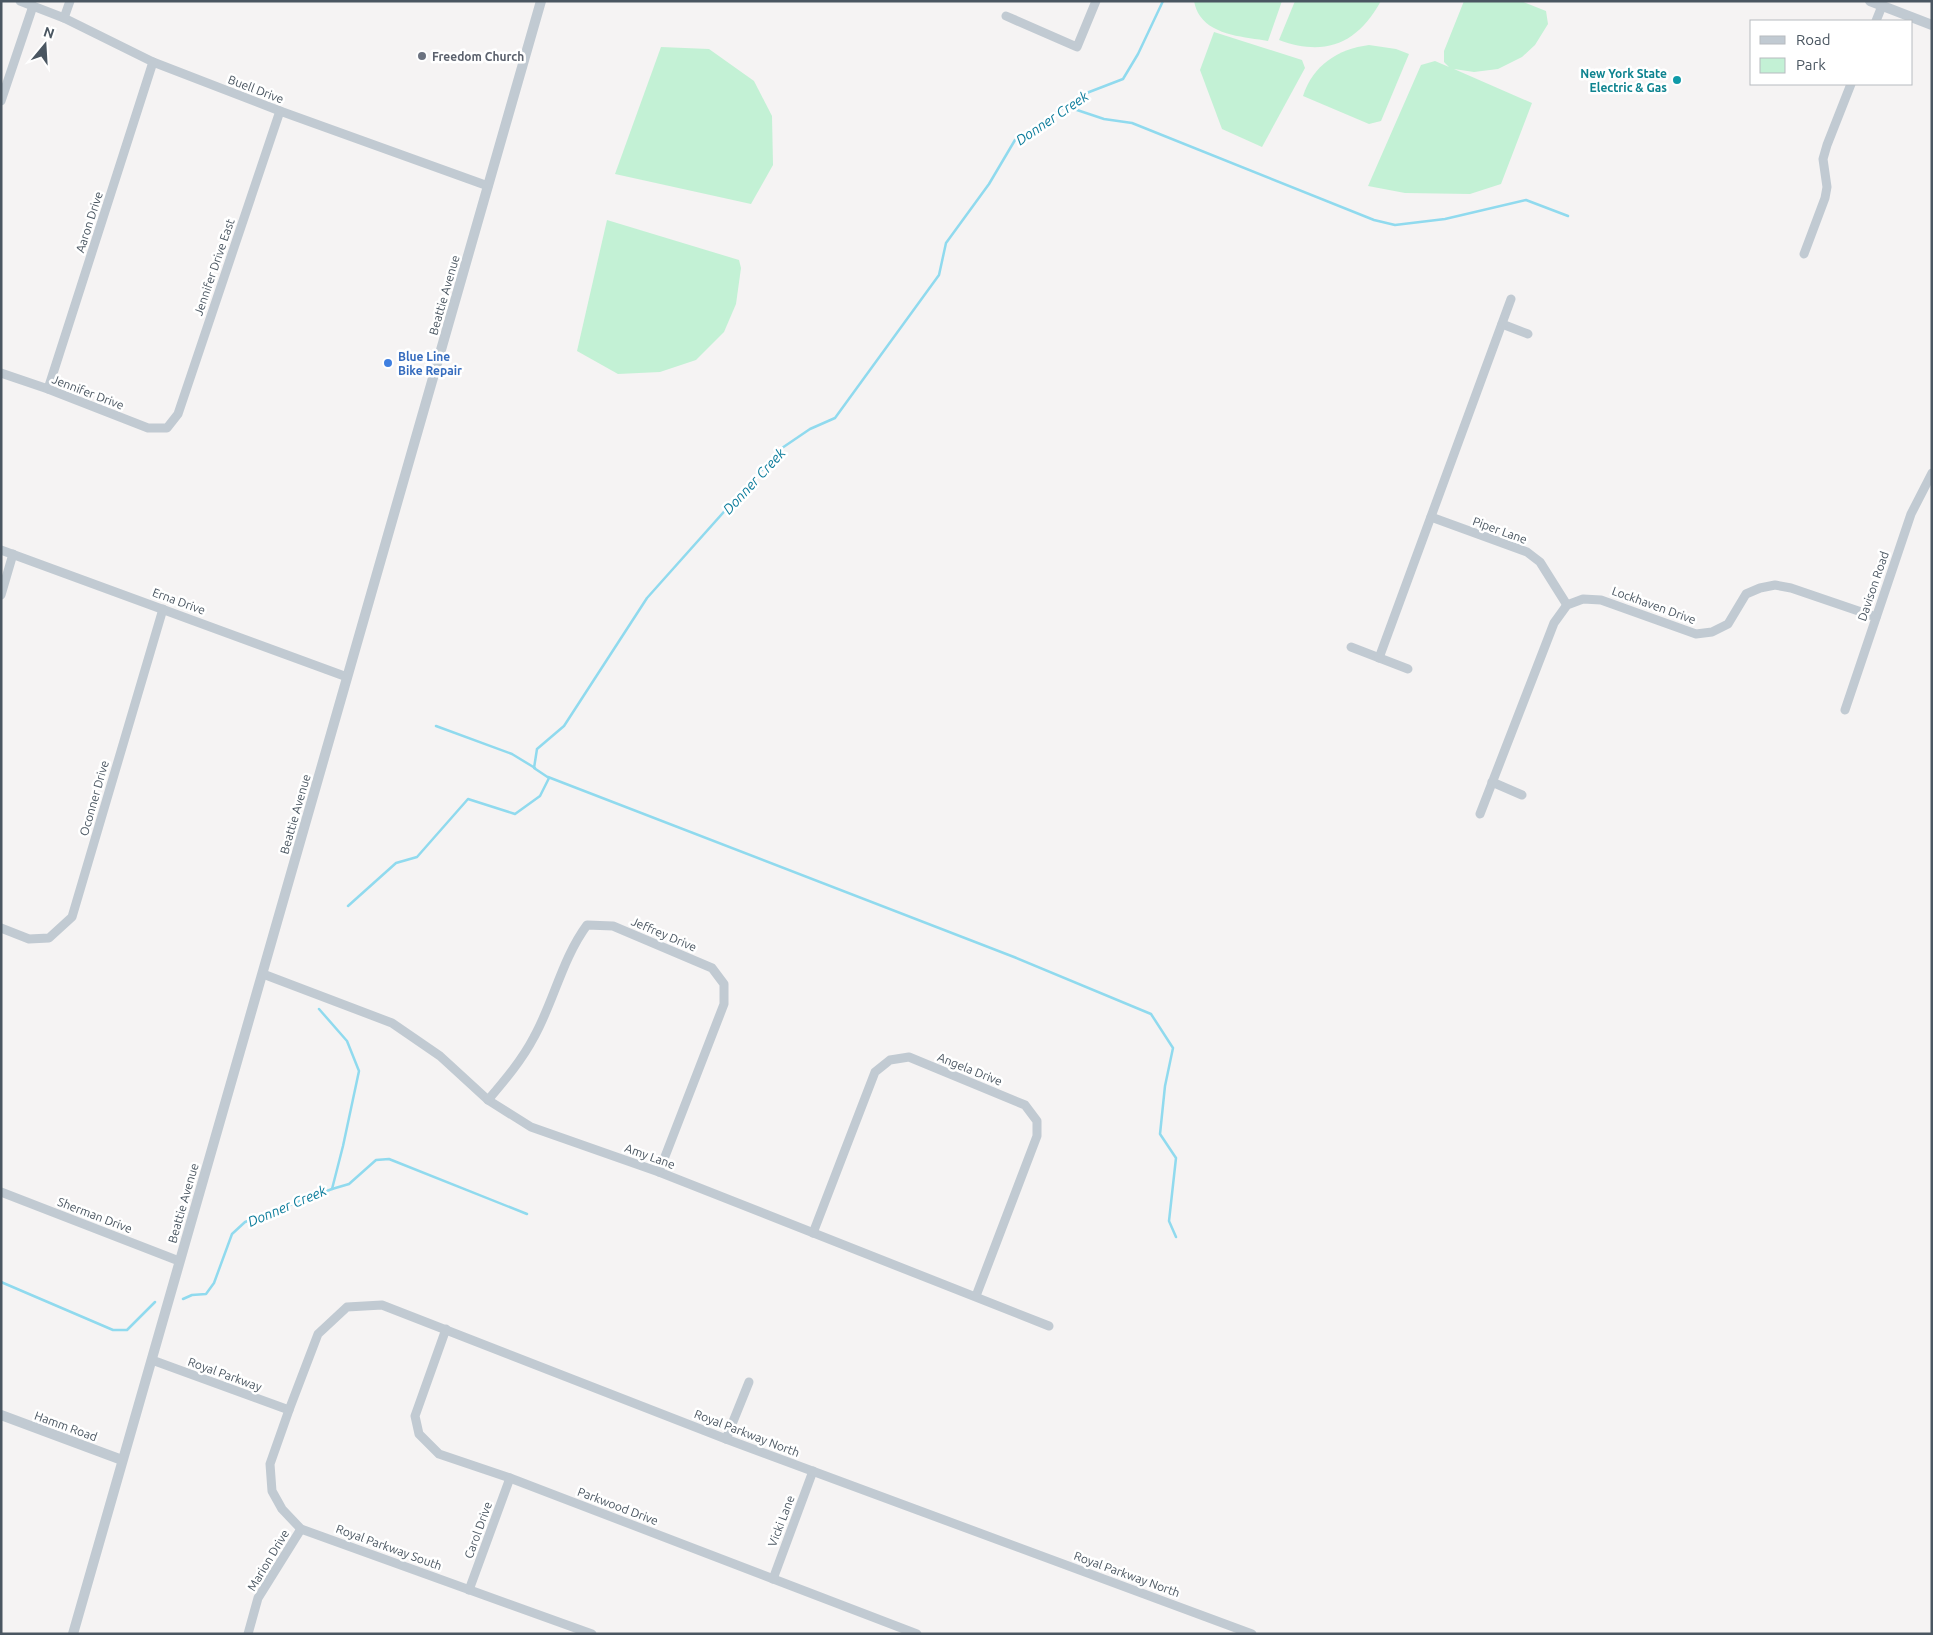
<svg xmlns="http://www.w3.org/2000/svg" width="1933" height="1635" font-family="Ubuntu,sans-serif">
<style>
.green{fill:#c3f1d5}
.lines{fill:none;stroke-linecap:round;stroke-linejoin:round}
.stream{stroke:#90daee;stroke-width:2.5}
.minor{stroke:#c1cad2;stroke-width:9}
.tertiary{stroke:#c1cad2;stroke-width:10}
.worship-dot{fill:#6b7280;stroke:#fff;stroke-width:2}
.culture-dot{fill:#0f9aa8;stroke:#fff;stroke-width:2}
.shop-dot{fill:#3f7fe0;stroke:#fff;stroke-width:2}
.labels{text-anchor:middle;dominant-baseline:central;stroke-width:5;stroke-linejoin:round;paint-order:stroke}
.worship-label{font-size:12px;font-weight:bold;fill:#5b616d;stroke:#fff;text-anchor:start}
.culture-label{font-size:12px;font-weight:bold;fill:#0d838f;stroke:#fff;text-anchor:end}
.street-label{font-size:12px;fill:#4a5661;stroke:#fff}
.shop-label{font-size:12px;font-weight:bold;fill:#366cbe;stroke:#fff;text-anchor:start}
.water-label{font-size:14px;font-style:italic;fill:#0c7c9b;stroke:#fff}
</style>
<rect width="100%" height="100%" fill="#f5f3f3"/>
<!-- green -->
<g class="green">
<path d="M1194 1H1282L1268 41C1246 37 1214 36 1200 16 1197 12 1195 6 1194 1Z"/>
<path d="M1295 1H1381C1357 44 1325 57 1279 40Z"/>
<path d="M1464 1H1521L1546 11 1548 24 1535 45 1522 57 1498 69 1474 72 1454 69 1532 103 1501 184 1470 194 1405 193 1368 186 1421 65 1435 61 1449 67 1444 62V51Z"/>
<path d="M1214 32 1302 60 1305 68 1262 147 1222 129 1200 70Z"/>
<path d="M1369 45 1396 49 1409 54 1381 121 1369 124 1303 96C1313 65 1338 49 1369 45Z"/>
<path d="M661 47 709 49 754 81 772 116 773 165 751 204 615 174Z"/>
<path d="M607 220 739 260 741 268 736 304 724 332 696 360 660 372 618 374 577 351Z"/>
</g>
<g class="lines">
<!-- stream -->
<g class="stream">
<path d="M1065 106 1104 119 1132 123 1374 220 1395 225 1445 219 1526 200 1568 216"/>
<path d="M436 726 512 754 535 768"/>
<path d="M548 777 1014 957 1151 1014 1173 1048 1165 1086 1160 1134 1176 1158 1169 1221 1176 1237"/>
<path d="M348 906 396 863 417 857 468 799 515 814 540 796 549 778 534 768 537 749 564 726 647 598 730 505 782 448 810 429 835 418 939 275 946 243 989 184 1015 140 1084 94 1123 79 1138 54 1163 1"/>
<path d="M332 1189 349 1184 376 1160 389 1159 527 1214"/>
<path d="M1 1282 113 1330H127L155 1302"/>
<path d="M183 1299 192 1295 206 1294 214 1283 232 1234 245 1222 332 1189 343 1146 359 1071 347 1041 319 1009"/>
</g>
<!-- minor -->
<g class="minor">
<path d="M20 1 64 18 153 62 280 111 488 186"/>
<path d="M1006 16 1077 47 1096 1"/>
<path d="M64 18 70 1"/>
<path d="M1876 21 1882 6"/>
<path d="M1 101 33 6"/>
<path d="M1804 254 1825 198 1827 187 1823 159 1827 145 1851 84"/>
<path d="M1502 324 1528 334"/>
<path d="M1 373 48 389 148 428H167L178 414 280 111"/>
<path d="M48 389 153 62"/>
<path d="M1431 517 1527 552 1540 562 1567 605"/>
<path d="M1 550 347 677"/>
<path d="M1 595 13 554"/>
<path d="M1351 647 1408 669"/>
<path d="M1379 658 1511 299"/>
<path d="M1845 710 1911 514 1932 473"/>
<path d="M1492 782 1522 795"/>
<path d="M1480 814 1554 623 1567 605 1583 599 1601 600 1696 634 1712 632 1728 624 1746 594 1760 588 1775 585 1791 588 1876 617"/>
<path d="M1 928 29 939 49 938 72 917 163 609"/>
<path d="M263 974 392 1023 440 1056 488 1100 531 1127 659 1172 1049 1326"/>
<path d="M488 1100C505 1080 522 1060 534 1037 554 1001 562 959 587 925L613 926 712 968 724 984V1004L659 1172"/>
<path d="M1 1192 179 1261"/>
<path d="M813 1233 875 1072 890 1060 909 1057 1025 1105 1037 1121V1136L976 1296"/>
<path d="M446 1329 415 1416 419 1434 439 1454 510 1478 917 1634"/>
<path d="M152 1360 289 1410"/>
<path d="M726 1439 749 1382"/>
<path d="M773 1579 813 1471"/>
<path d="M469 1590 510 1478"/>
<path d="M248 1634 258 1598 301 1529"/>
<path d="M592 1634 301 1529 282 1509 272 1491 270 1464 289 1410 318 1334 347 1307 382 1305 726 1439 1252 1634"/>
</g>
<!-- tertiary -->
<g class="tertiary">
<path d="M1870 1 1932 25"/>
<path d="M1 1415 122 1460"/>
<path d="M73 1634 541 1"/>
</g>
</g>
<!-- markers -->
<circle class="worship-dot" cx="422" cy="56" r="5"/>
<circle class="culture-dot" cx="1677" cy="80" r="5"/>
<circle class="shop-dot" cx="388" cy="363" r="5"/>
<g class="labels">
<!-- worship labels -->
<g class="worship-label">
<text x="432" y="56">Freedom Church</text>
</g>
<!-- culture labels -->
<g class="culture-label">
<text x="1667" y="73">New York State<tspan x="1667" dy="14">Electric &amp; Gas</tspan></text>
</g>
<!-- street labels -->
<g class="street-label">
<text transform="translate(256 89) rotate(21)">Buell Drive</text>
<text transform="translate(89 222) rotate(-72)">Aaron Drive</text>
<text transform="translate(214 267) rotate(-71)">Jennifer Drive East</text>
<text transform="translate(444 295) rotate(-74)">Beattie Avenue</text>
<text transform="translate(88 392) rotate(21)">Jennifer Drive</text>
<text transform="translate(1500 530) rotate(20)">Piper Lane</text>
<text transform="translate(1873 586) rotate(-71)">Davison Road</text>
<text transform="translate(179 601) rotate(20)">Erna Drive</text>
<text transform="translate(1654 605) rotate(20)">Lockhaven Drive</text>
<text transform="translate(94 798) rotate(-74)">Oconner Drive</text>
<text transform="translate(295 814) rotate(-74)">Beattie Avenue</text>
<text transform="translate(664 934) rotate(23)">Jeffrey Drive</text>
<text transform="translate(970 1069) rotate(22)">Angela Drive</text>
<text transform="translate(650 1156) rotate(20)">Amy Lane</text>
<text transform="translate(183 1203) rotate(-74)">Beattie Avenue</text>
<text transform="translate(95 1215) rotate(21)">Sherman Drive</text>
<text transform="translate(225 1374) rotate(20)">Royal Parkway</text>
<text transform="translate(66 1426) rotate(20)">Hamm Road</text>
<text transform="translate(747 1433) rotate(21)">Royal Parkway North</text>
<text transform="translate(618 1506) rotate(21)">Parkwood Drive</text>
<text transform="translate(781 1521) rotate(-69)">Vicki Lane</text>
<text transform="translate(478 1530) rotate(-70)">Carol Drive</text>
<text transform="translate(389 1547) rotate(20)">Royal Parkway South</text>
<text transform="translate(268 1560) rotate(-59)">Marion Drive</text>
<text transform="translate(1127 1574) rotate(20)">Royal Parkway North</text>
</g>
<!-- shop labels -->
<g class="shop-label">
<text x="398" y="356">Blue Line<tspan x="398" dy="14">Bike Repair</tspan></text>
</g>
<!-- water labels -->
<g class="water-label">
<text transform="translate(1052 118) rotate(-34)">Donner Creek</text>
<text transform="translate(754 481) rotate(-47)">Donner Creek</text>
<text transform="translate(287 1206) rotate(-23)">Donner Creek</text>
</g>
</g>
<!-- border -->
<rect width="1933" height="1635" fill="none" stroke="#4a5661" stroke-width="5"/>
<!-- legend -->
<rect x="1750" y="20" width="162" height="65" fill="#ffffff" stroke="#b7bbc0"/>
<rect x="1760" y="36" width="25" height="8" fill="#c1cad2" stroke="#b7bbc0"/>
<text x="1796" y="45" font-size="15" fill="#4a5661">Road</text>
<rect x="1760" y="58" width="25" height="15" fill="#c3f1d5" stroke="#b7bbc0"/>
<text x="1796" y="70" font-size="15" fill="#4a5661">Park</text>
<!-- north arrow -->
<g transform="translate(45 45) rotate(18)" stroke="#ffffff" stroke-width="4" paint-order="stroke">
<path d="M0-4L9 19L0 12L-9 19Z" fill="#4a5661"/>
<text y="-8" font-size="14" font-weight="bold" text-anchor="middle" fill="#4a5661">N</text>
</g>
</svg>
